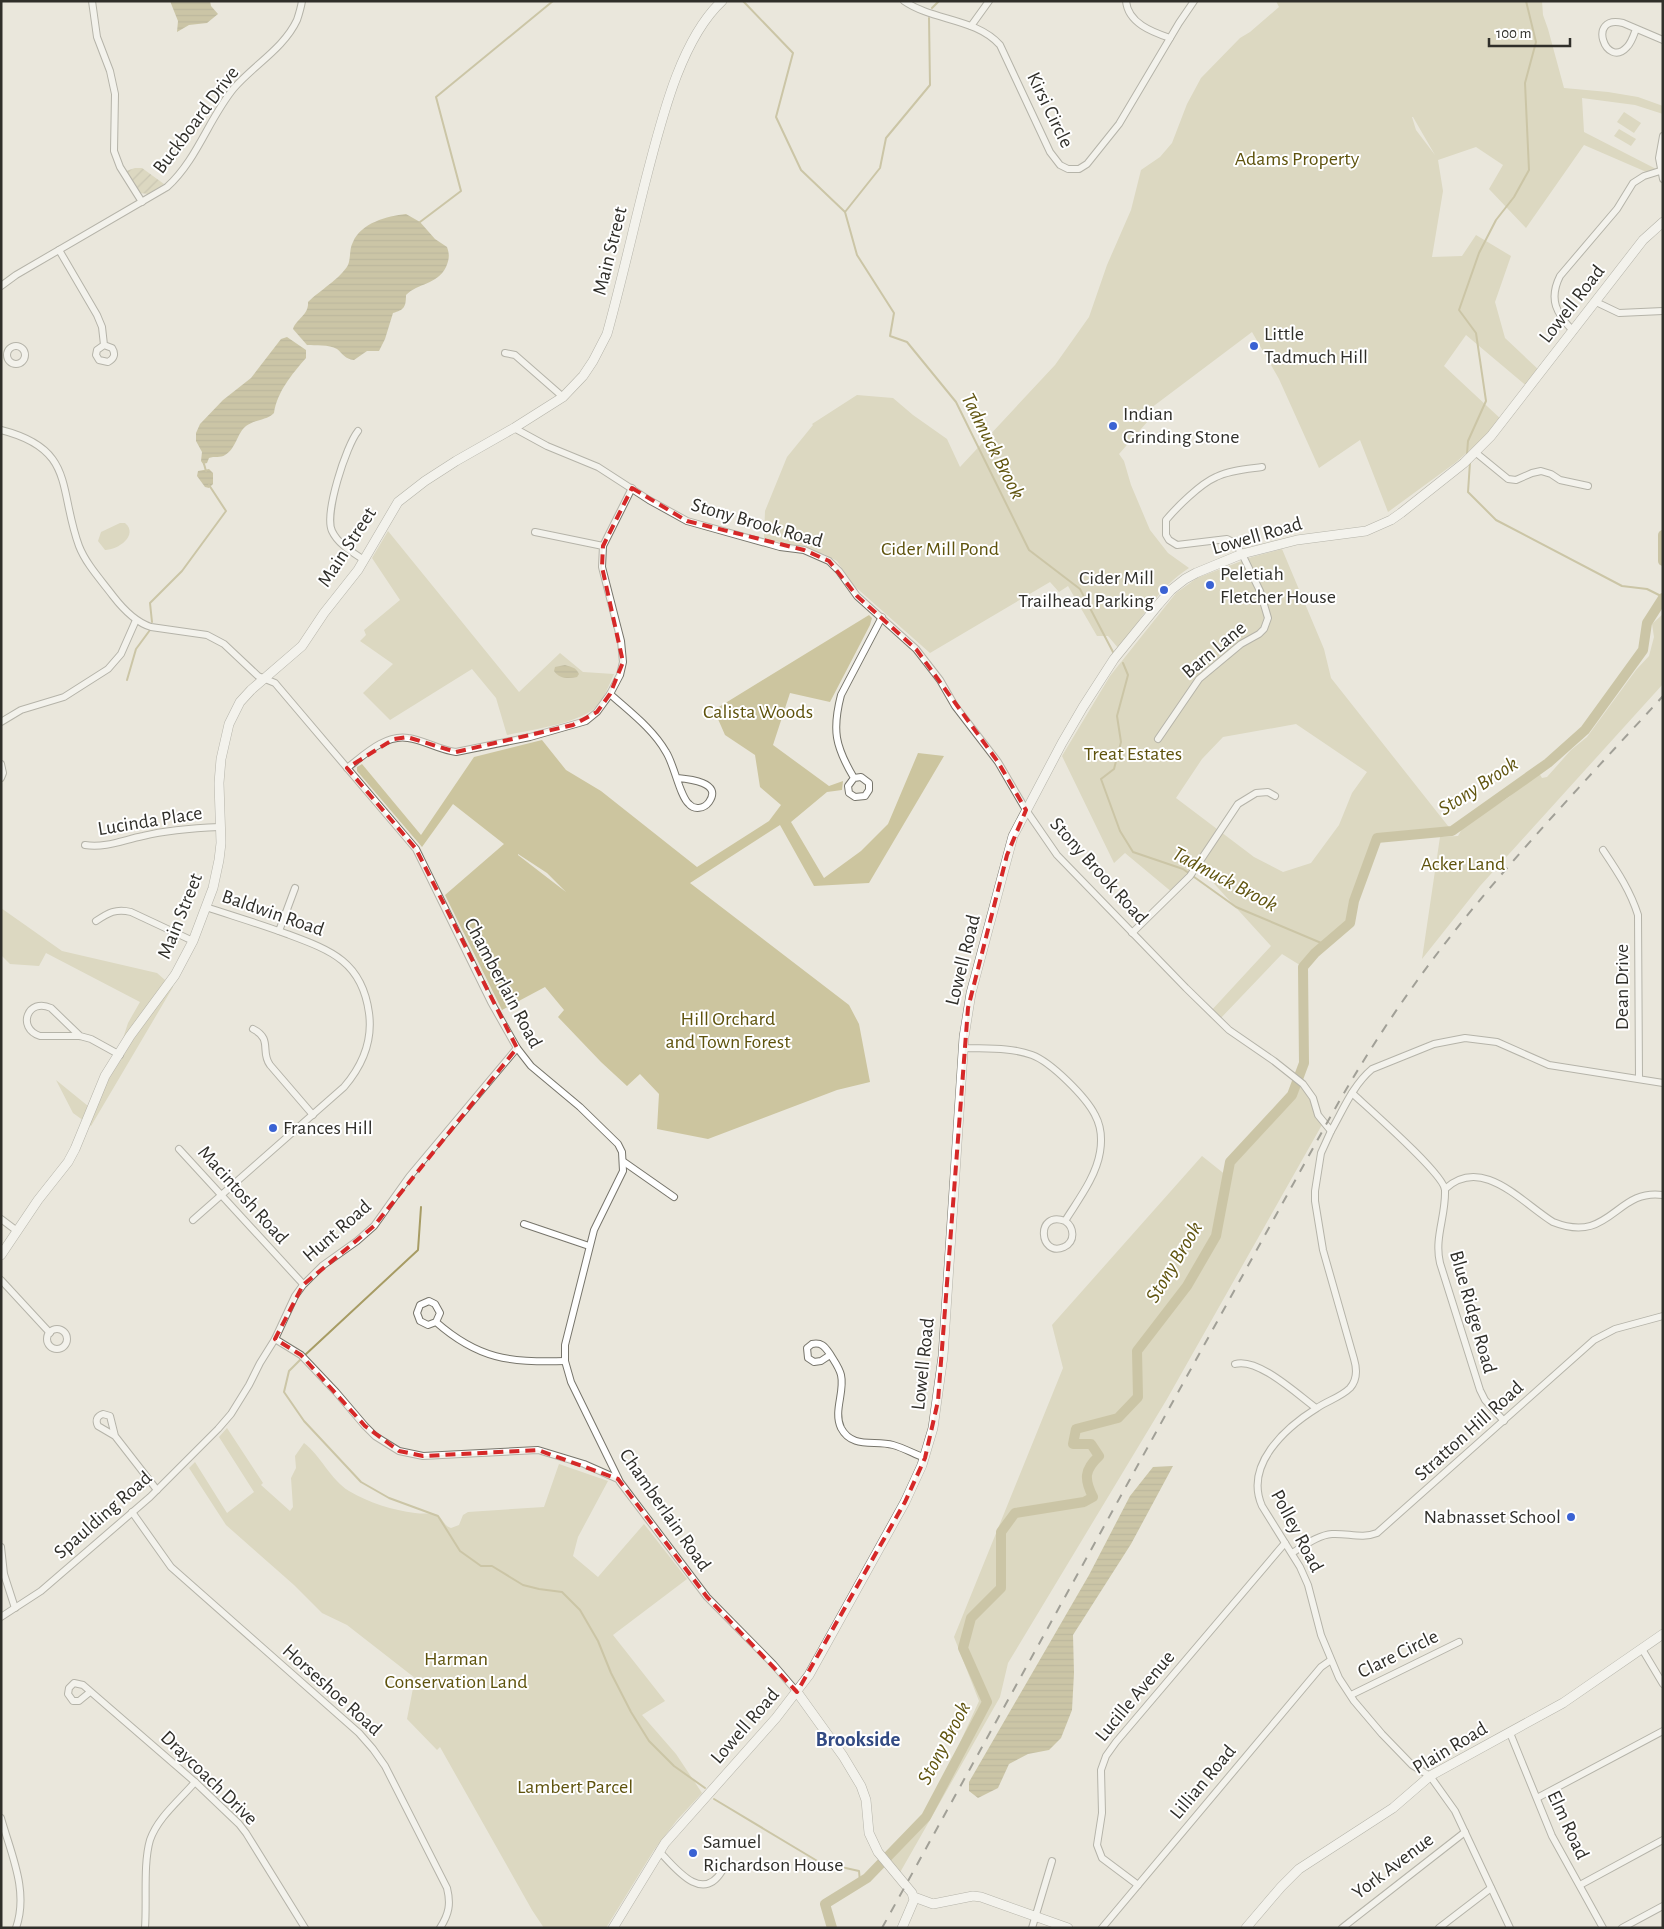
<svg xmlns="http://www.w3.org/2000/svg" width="1664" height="1929" font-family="'Alegreya Sans',sans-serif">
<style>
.green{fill:#ccc59f;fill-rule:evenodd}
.garden{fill:url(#garden-furrows)}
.water{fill:url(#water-rules)}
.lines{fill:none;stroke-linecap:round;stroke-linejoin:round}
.stream{stroke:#a79c64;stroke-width:2}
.river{stroke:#a79c64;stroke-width:10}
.street-casing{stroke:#77756b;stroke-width:8}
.secondary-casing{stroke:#77756b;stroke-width:10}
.street{stroke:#fff;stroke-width:6}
.secondary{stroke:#fff;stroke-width:9}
.rail{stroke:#4b4943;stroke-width:2;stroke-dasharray:9 9;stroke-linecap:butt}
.marked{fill:none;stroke:#d62828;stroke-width:4;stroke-dasharray:10 6;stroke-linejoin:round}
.poi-dot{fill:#3a62d3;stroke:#fff;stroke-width:2}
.labels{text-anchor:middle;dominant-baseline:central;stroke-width:4;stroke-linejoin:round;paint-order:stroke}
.street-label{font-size:20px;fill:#302f2a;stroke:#fff}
.park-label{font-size:20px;fill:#5e520c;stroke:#fff}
.poi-label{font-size:20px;fill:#302f2a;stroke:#fff;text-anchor:start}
.water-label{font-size:21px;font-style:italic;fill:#615510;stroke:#fff}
.neighbourhood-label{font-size:21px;font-weight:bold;fill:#324a83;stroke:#fff}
</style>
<defs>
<pattern id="garden-furrows" width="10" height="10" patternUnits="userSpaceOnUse" patternTransform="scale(1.25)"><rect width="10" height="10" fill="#ccc59f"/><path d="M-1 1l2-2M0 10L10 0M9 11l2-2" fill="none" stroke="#a6a082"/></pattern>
<pattern id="water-rules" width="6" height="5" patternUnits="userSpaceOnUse" patternTransform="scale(1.25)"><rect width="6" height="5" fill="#a79c64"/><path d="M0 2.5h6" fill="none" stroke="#888053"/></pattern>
</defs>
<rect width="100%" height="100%" fill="#eae7dc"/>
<!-- green -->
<g class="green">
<path d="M1276 1H1542L1543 15 1548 29 1564 88 1608 92 1638 97 1663 106V114L1635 105 1582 98 1584 132 1660 171 1651 174 1584 145 1526 228 1489 189 1503 165 1476 147 1438 160 1443 191 1432 257 1462 256 1476 235 1511 256 1495 302 1505 338 1541 372 1529 388 1466 335 1444 366 1503 421 1455 463 1388 512 1360 440 1319 468 1279 379 1252 332 1151 408 1155 413 1119 454 1124 461 1131 485 1150 530 1168 553 1189 568C1159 587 1140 620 1119 649L1108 636H1097L1068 586 1059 592 1050 582 930 653 852 584 837 561 824 554 764 538 765 511 787 457 813 425 812 424 857 395 893 398 913 415 947 439 960 467 1055 365 1089 317 1107 265 1131 210 1141 170 1160 157 1172 143 1187 104 1201 78 1240 38 1250 32 1279 7ZM1412 117H1413L1435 155 1416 130Z"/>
<path d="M1624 112 1641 123 1634 133 1617 122Z"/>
<path d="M1619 129 1636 139 1631 146 1614 136Z"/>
<path d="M120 523H125C139 535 118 550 105 550L98 541 101 532Z"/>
<path d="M388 531 519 692 560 653 583 672 614 674C609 685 605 696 598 705 582 723 531 730 507 735L496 698 472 669 390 720 363 693 393 664 360 641 366 635 364 630 400 600 372 558Z"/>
<path d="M1282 549 1324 649 1331 678 1452 831 1377 839 1354 901 1350 923 1303 967 1282 954 1219 1020 1210 1012 1271 946 1198 866 1173 893 1125 853 1114 863 1062 756 1110 676 1176 593 1197 578 1252 557ZM1296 724 1367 772 1352 793 1339 825 1311 863 1283 872 1254 857 1176 798 1202 759 1223 737Z"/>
<path d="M1663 614V684L1480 886 1422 959 1440 837 1458 836 1463 827 1509 797 1534 775 1539 773 1542 778 1547 777 1571 750 1587 737 1636 670 1649 656 1654 637 1652 624Z"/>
<path d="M869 615 872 618 870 625 830 702 790 693 773 745 829 786 843 781 842 790 827 792 791 822 824 878 861 851 888 824 918 753 944 756 869 883 814 886 780 825 690 883 849 1005 859 1024 870 1082 837 1090 708 1139 657 1129 659 1094 640 1074 627 1086 601 1062 558 1017 564 1010 545 987 502 1010 445 895 504 844 453 804 422 847 357 771V767L362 764 421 835 474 757 542 740 566 770 601 791 697 867 769 821 781 805 760 787 755 755 725 735 714 710ZM518 854 547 873 566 892 518 855Z"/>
<path d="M1 908 62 951 157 973 173 987 91 1126 73 1113 56 1080 88 1106 117 1057 128 1023 140 1002 46 953 39 966 10 964 1 955Z"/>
<path d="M1303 1084 1323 1123 1167 1399 1008 1663 1000 1697 898 1876 886 1863 926 1817 979 1701 954 1637 1063 1368 1052 1325 1202 1156 1227 1176 1230 1162Z"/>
<path d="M227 1428 263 1483 261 1485 290 1511 293 1507 291 1478 296 1468 295 1456 304 1443C321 1456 330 1479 349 1491 369 1503 393 1510 415 1513 421 1514 428 1513 434 1514 443 1516 443 1526 451 1528L459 1525 463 1515 468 1512 544 1507 559 1464 608 1481 578 1537 573 1556 598 1577 644 1524 687 1579 613 1635 665 1701 642 1715 676 1754 702 1793 677 1820 654 1850 606 1928H544L532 1910 440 1747 437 1750 407 1719 415 1678 347 1625 322 1613 294 1585 226 1525 189 1468 195 1462 227 1513 254 1492 219 1437Z"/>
</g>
<!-- garden -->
<path class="garden" d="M135 168H142L164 184 148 194 140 193 126 171Z"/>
<!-- water -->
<g class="water">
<path d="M170 1H210L211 6 218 14 207 23 189 25 177 32 178 21Z"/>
<path d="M406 214 420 222 435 239 447 247C450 255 449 260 446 267 437 285 418 283 406 295 406 307 404 310 393 313L385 339 379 351H367L354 360C345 359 343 354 337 349 329 344 315 346 307 345L293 329C297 318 309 315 308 302 319 291 341 278 348 265 351 258 349 249 353 242 361 223 387 216 406 214Z"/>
<path d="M287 337 306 350V358C292 374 277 392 274 413 266 421 255 419 246 426 237 433 236 449 225 455 221 458 214 456 209 458L207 463 203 464 201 461 202 452 196 441V433L200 424 223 400 251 378 281 339Z"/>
<path d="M209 469 213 473V484L209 488 205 487 197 476 198 471Z"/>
<path d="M565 665C571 667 576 667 579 674L577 677C569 679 559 679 554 671L555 667Z"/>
<path d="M1173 1466 1131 1544 1073 1635 1074 1673 1072 1710 1061 1738 1049 1750 1028 1754 1009 1764 998 1788 978 1798 969 1791V1782L1089 1575 1130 1496 1153 1467Z"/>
</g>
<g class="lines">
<!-- stream -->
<g class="stream">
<path d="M743 1 793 53 776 117 801 170 845 212 857 255 894 313 890 336 907 342 956 402 1029 550 1080 589 1113 652"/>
<path d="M932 8 939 1"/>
<path d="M845 212 880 168 886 138 930 85 929 18"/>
<path d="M420 222 461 191 436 97 553 1"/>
<path d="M1467 454 1468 441 1486 401 1476 333 1459 310 1479 253 1496 220 1514 197 1529 170 1525 83 1536 42 1526 1"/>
<path d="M1470 462 1468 492 1496 520 1622 586 1647 589 1663 597"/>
<path d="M204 464 206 471"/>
<path d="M152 622 150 603 182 571 226 511 209 485"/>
<path d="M1123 663 1128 675 1117 716 1121 742 1114 769 1101 779 1120 831 1133 852 1183 869 1236 907 1326 945"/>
<path d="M127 680 136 649 150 630"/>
<path d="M305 1355 418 1250 421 1207"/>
<path d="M302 1358 289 1371 284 1392 304 1421 361 1482 389 1498 438 1516 460 1551 481 1566H492L523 1585 539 1589 562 1592 580 1610 598 1641 611 1673 631 1712 649 1741 674 1766 705 1788"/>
<path d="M714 1799 819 1862 859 1871 860 1882"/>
</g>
<!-- river -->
<g class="river">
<path d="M1663 535V561"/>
<path d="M832 1928 825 1904 867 1878 926 1817 987 1702 963 1648 971 1618 1001 1588V1532L1015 1513 1084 1502 1093 1497C1084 1479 1084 1470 1099 1456L1091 1444H1073L1076 1429 1118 1418 1138 1397 1137 1351 1187 1286 1216 1236 1230 1162 1292 1095 1304 1063 1303 967 1315 953 1350 923 1354 901 1377 838 1452 831 1548 763 1585 730 1643 650 1647 623 1663 598"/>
</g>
<!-- street casing -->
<g class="street-casing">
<g id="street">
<path d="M92 1 97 37 110 71 115 94 114 151 120 167 142 202"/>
<path d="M904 1C933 21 976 18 1000 45L1050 152 1060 165 1068 169H1079L1087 164 1119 124 1179 23 1194 1"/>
<path d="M1126 1C1128 23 1152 32 1170 38"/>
<path d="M971 26 989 1"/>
<path d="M1636 29C1634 34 1632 42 1627 47 1606 70 1586 14 1623 23L1663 40"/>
<path d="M1663 136 1659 158 1663 179"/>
<path d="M59 250 97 315 102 327 104 345 97 350 96 355 99 360 108 362C114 359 116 354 112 348L104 345"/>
<path d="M1 286 16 275 167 187C197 160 209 118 234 88 254 65 284 48 297 20 299 14 301 7 302 1"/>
<path d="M1596 302 1619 313 1663 311"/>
<path d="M1573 331C1557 314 1548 300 1560 276L1617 209 1633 183 1644 176 1660 171"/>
<circle cx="16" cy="355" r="9"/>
<path d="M505 353 515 355 563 397"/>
<path d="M514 428 547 446 598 467 649 500 687 521 780 547 804 550 829 561 839 571 857 596 916 649 940 680 955 706 998 762 1026 810 1057 855 1186 988 1229 1030 1274 1061 1303 1084 1313 1098 1318 1115 1331 1131C1343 1110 1353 1085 1372 1069L1434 1044 1465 1038 1497 1042 1549 1065 1663 1083"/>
<path d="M1 430C76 449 58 489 79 546 86 564 101 580 113 596 123 609 135 622 151 627L207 635 224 644 258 676 275 683 416 849 491 1002 517 1048 531 1066 580 1107 618 1144 622 1152 623 1171 594 1230 565 1345V1361L571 1382 620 1482 707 1597 773 1664 797 1692"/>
<path d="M358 431C346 446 324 514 332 531 338 544 352 552 364 560"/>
<path d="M1475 452 1508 479 1516 480 1532 473 1541 471 1551 474 1560 480 1588 486"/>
<path d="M535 532 603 546"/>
<path d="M610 694C630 712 653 729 666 752 674 764 680 797 689 804 694 810 704 809 709 802 723 782 688 779 677 778"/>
<path d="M1 722 21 710 64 697 108 669 121 654 136 620"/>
<path d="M1158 739 1199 679 1241 644 1259 634 1264 629 1268 618 1260 591 1242 554 1235 543 1227 539 1177 545 1169 540 1166 535V520C1177 507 1200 484 1216 477 1230 470 1247 469 1262 467"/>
<path d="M1 764 3 773 1 778"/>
<path d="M347 768C363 756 385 734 408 738 424 740 439 750 456 752L530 737 586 721 597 712 610 694 620 675 623 662 621 641 602 567 603 546 632 488"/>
<path d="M854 778 848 786 849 793 855 797 865 796 869 790V783L861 777 854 778C835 746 832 730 841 695L882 617"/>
<path d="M85 845C106 848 123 840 143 836 167 830 195 828 220 827"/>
<path d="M1603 850C1617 871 1630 890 1638 915L1639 1078"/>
<path d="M96 921C108 913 116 908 131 912L193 941"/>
<path d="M279 931 295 888"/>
<path d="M1132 933 1190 876 1238 804 1256 793 1268 792 1275 796"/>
<path d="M253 1029C273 1039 260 1052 270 1065L313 1115"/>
<path d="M80 1036 51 1008C28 997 16 1028 40 1036H80L91 1039 120 1055"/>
<path d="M963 1048C986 1049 1010 1047 1032 1055 1051 1062 1086 1097 1095 1115 1101 1126 1102 1140 1100 1152 1096 1177 1078 1200 1065 1221 1074 1227 1076 1241 1064 1247 1039 1258 1035 1210 1065 1221"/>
<path d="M1352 1093C1368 1108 1444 1174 1445 1190 1446 1216 1434 1238 1440 1263L1480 1390 1485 1400 1504 1421"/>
<path d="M1331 1131 1321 1153 1315 1191V1201L1323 1250 1354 1359C1357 1369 1357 1380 1350 1388 1341 1397 1327 1401 1317 1408 1285 1428 1244 1465 1262 1506L1300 1567 1308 1585 1321 1635 1339 1678 1354 1701 1382 1734 1412 1765 1430 1776 1455 1811 1510 1928"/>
<path d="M179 1149 303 1284"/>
<path d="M624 1162 674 1197"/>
<path d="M1445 1189C1482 1155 1521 1202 1553 1222 1611 1245 1615 1188 1663 1195"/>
<path d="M1 1219 17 1231"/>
<path d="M193 1220 344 1087C362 1066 373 1042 369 1013 362 961 330 950 287 934 260 924 233 916 206 907"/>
<path d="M524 1224 589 1246"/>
<path d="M1 1280 50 1333"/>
<path d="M436 1322 428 1325 420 1321 417 1313 420 1305 429 1301 435 1304 440 1313 436 1322C478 1359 510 1363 565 1361"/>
<circle cx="57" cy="1339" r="10"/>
<path d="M275 1339 301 1355 336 1392 365 1426 375 1436 399 1451 423 1456 538 1450 584 1464 618 1479"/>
<path d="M830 1355 821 1361 814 1362 808 1358 807 1348 812 1344C822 1342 825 1347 830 1354 834 1361 839 1367 841 1375 845 1392 833 1411 841 1428 852 1449 874 1440 893 1445 904 1448 914 1454 925 1458"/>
<path d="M1235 1364C1258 1357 1298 1395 1316 1408"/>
<path d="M115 1436 98 1426C95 1420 97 1416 103 1414L110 1416 115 1436 157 1490"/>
<path d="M132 1512 171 1567 359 1733 373 1749 385 1766 447 1888C451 1904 449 1914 440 1928"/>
<path d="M1 1547 4 1574 15 1608"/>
<path d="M1292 1553C1304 1546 1318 1535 1332 1534 1348 1533 1362 1539 1377 1533L1594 1340 1615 1329 1663 1316"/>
<path d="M1 1617 41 1591 150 1497 218 1429 231 1414 249 1385 260 1363 275 1339 295 1296 303 1285 322 1266 357 1241 374 1226 409 1177 517 1048"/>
<path d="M1642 1649 1663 1684"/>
<path d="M90 1692 79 1701H73L68 1694 69 1688 74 1683 83 1685 195 1782 239 1824 246 1833 305 1928"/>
<path d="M1351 1695 1459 1642"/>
<path d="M1510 1733 1552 1836 1603 1928"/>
<path d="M1537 1798 1663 1731"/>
<path d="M1 1818C11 1854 29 1891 16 1928"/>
<path d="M659 1851C675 1868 702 1904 722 1871"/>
<path d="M1138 1885 1102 1858 1097 1845 1102 1813 1101 1770 1106 1756 1116 1742 1285 1543"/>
<path d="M1580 1885 1663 1840"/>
<path d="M145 1928C147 1901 143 1864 150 1840 158 1817 180 1800 195 1782"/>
<path d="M1032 1928 1052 1861"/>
<path d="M1102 1928 1321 1667 1331 1660"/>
<path d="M1342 1928 1465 1832"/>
<path d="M1439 1928 1491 1888"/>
<path d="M1622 1928 1663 1906"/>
</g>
</g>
<!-- secondary casing -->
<g class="secondary-casing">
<g id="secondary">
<path d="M1 1255 38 1200 68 1162 75 1149 105 1076 130 1036 175 975 193 941 213 888 219 860 221 843 219 783 221 759 229 724 240 702 251 690 302 646 324 613 358 570 398 502 425 481 456 461 514 428 563 397 583 376 593 361 607 334C622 280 634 225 648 171 662 118 681 39 722 1"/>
<path d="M797 1692 843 1756 861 1786 866 1800 869 1833 878 1852 912 1893 914 1900 902 1928"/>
<path d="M914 1897 933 1904 973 1896 981 1897 1068 1928"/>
<path d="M613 1928 665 1843 776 1718 809 1675 905 1502 922 1465 933 1428 943 1356 964 1037 971 993 1013 836 1062 743 1083 707 1114 659 1158 605 1171 590 1185 579 1196 573 1242 554 1297 540 1366 531 1391 520 1401 513 1464 463 1491 436 1643 240 1663 222"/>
<path d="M1246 1928 1281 1887 1299 1869 1393 1808 1430 1776 1563 1703 1663 1634"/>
</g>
</g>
<!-- street -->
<use href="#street" class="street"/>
<!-- secondary -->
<use href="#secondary" class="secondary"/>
<!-- rail -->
<path class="rail" d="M882 1928 1323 1130C1360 1063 1402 998 1450 937 1516 853 1591 775 1663 696"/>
</g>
<!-- marked area -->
<path d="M0 0H1664V1929H0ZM632 488 687 521 804 550 829 561 857 596 916 649 998 762 1026 810 1007 855 968 1008 938 1401 925 1458 905 1502 797 1692 707 1597 618 1479 538 1450 423 1456 399 1451 365 1426 301 1355 275 1339 303 1285 374 1226 517 1048 416 849 347 768 394 739 407 737 456 752 573 725 597 712 610 694 623 662 602 567 603 546Z" fill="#eae7dc" fill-opacity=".55" fill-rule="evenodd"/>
<path class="marked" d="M632 488 687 521 804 550 829 561 857 596 916 649 998 762 1026 810 1007 855 968 1008 938 1401 925 1458 905 1502 797 1692 707 1597 618 1479 538 1450 423 1456 399 1451 365 1426 301 1355 275 1339 303 1285 374 1226 517 1048 416 849 347 768 394 739 407 737 456 752 573 725 597 712 610 694 623 662 602 567 603 546Z"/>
<!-- markers -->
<g class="poi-dot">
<circle cx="1254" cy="346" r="5"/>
<circle cx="1113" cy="426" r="5"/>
<circle cx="1210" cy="585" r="5"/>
<circle cx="1164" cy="590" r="5"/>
<circle cx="273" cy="1128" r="5"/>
<circle cx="1571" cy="1517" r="5"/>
<circle cx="693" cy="1853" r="5"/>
</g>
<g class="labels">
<!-- street labels -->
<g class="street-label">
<text transform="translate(1050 110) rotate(64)">Kirsi Circle</text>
<text transform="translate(196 120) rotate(-53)">Buckboard Drive</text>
<text transform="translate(610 251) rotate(-76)">Main Street</text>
<text transform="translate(1572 304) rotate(-52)">Lowell Road</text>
<text transform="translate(757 523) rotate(16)">Stony Brook Road</text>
<text transform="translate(1257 536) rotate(-16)">Lowell Road</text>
<text transform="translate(347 547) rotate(-57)">Main Street</text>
<text transform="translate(1214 650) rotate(-40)">Barn Lane</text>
<text transform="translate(150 821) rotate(-9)">Lucinda Place</text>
<text transform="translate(1099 871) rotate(48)">Stony Brook Road</text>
<text transform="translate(273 913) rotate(19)">Baldwin Road</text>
<text transform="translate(180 916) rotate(-68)">Main Street</text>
<text transform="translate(963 960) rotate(-76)">Lowell Road</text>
<text transform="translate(503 983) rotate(62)">Chamberlain Road</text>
<text transform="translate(1622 987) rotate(-90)">Dean Drive</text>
<text transform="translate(243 1195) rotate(48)">Macintosh Road</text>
<text transform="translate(337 1231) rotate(-41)">Hunt Road</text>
<text transform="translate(1473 1312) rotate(74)">Blue Ridge Road</text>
<text transform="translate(923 1364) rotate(-84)">Lowell Road</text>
<text transform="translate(1469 1431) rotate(-42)">Stratton Hill Road</text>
<text transform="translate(665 1510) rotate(55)">Chamberlain Road</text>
<text transform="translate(103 1515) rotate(-41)">Spaulding Road</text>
<text transform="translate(1297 1531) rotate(62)">Polley Road</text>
<text transform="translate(1398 1654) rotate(-26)">Clare Circle</text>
<text transform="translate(332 1690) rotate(42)">Horseshoe Road</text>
<text transform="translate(1135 1696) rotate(-50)">Lucille Avenue</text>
<text transform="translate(745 1726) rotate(-49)">Lowell Road</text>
<text transform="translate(1450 1748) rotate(-31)">Plain Road</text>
<text transform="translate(209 1778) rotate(44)">Draycoach Drive</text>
<text transform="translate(1203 1782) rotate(-50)">Lillian Road</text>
<text transform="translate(1568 1825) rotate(65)">Elm Road</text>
<text transform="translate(1393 1866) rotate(-37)">York Avenue</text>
</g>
<!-- park labels -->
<g class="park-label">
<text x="1297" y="159">Adams Property</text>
<text x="940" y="549">Cider Mill Pond</text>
<text x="758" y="712">Calista Woods</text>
<text x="1133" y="754">Treat Estates</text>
<text x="1463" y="864">Acker Land</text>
<text x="728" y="1019">Hill Orchard<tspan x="728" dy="23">and Town Forest</tspan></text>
<text x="456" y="1659">Harman<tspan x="456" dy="23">Conservation Land</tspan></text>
<text x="575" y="1787">Lambert Parcel</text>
</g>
<!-- poi labels -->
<g class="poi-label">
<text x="1264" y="334">Little<tspan x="1264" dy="23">Tadmuch Hill</tspan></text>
<text x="1123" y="414">Indian<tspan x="1123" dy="23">Grinding Stone</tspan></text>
<text x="1220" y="574">Peletiah<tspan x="1220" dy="23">Fletcher House</tspan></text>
<text x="1154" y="578" text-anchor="end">Cider Mill<tspan x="1154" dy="23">Trailhead Parking</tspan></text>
<text x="283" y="1128">Frances Hill</text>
<text x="1561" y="1517" text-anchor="end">Nabnasset School</text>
<text x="703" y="1842">Samuel<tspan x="703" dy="23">Richardson House</tspan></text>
</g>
<!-- water labels -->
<g class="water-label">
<text transform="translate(993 446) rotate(63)">Tadmuck Brook</text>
<text transform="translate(1478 786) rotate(-33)">Stony Brook</text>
<text transform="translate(1225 879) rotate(28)">Tadmuck Brook</text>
<text transform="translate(1174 1262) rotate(-59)">Stony Brook</text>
<text transform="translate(944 1743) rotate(-62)">Stony Brook</text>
</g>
<!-- neighbourhood labels -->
<g class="neighbourhood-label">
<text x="858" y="1739">Brookside</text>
</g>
</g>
<!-- border -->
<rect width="1664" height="1929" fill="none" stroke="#302f2a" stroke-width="5"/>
<!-- scale -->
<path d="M1489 38v8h81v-8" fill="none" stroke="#302f2a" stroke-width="2.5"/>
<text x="1496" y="38" font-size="15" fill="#302f2a" stroke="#ffffff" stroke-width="4" paint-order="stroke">100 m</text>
</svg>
